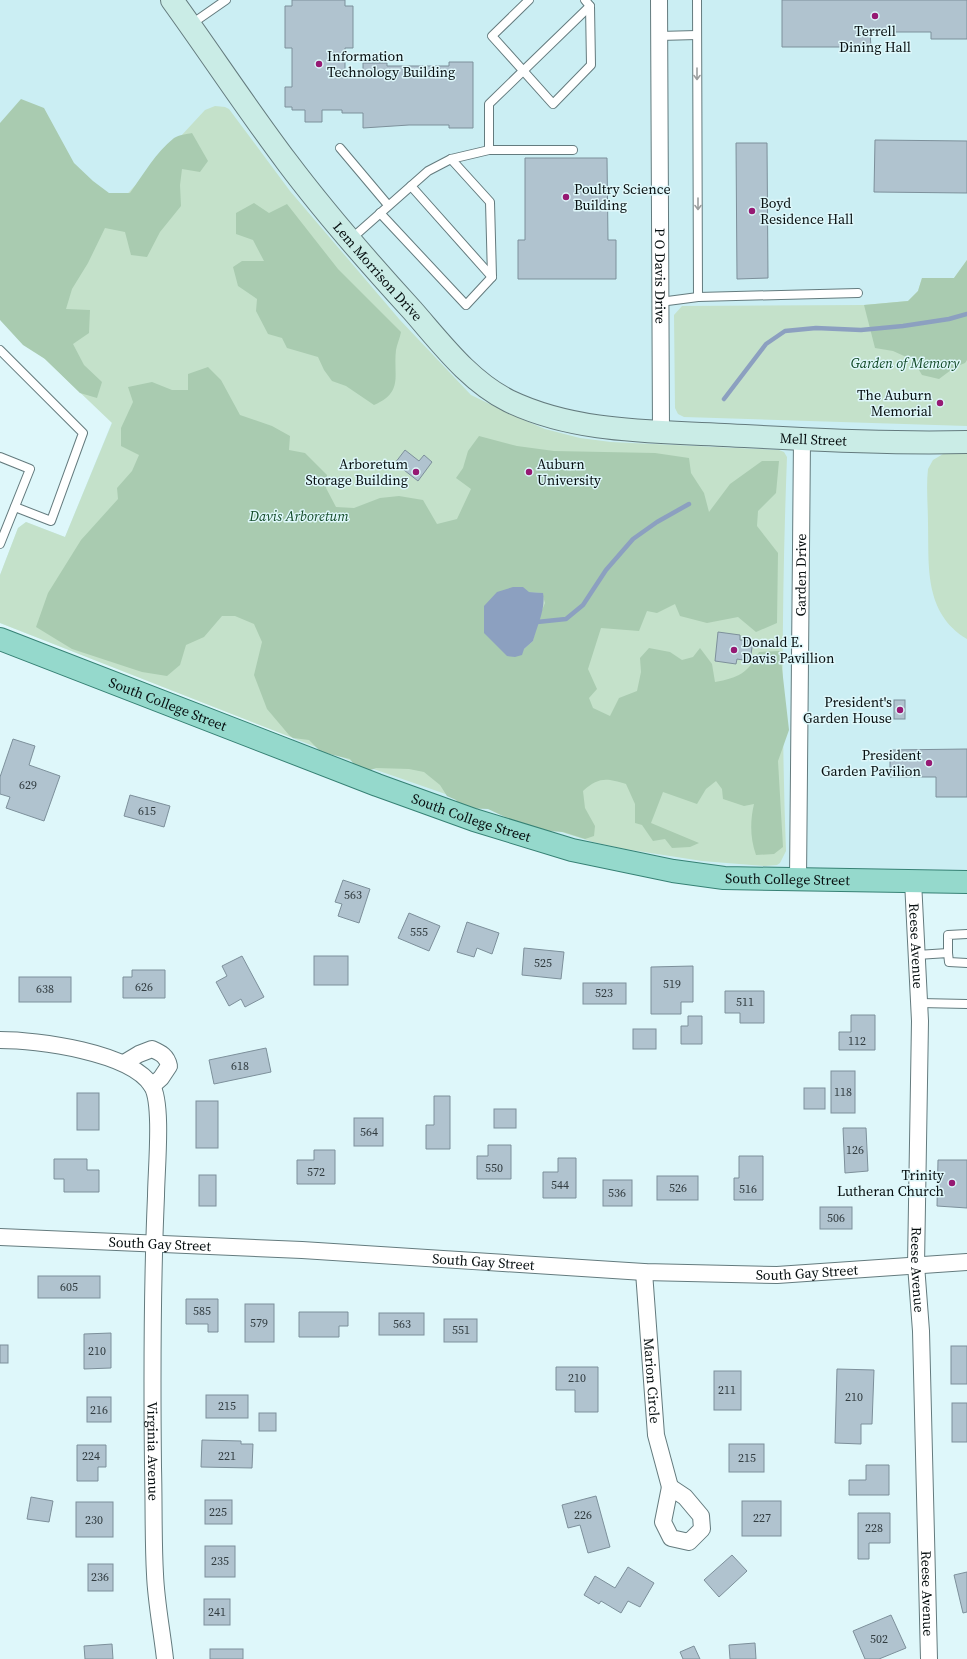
<svg xmlns="http://www.w3.org/2000/svg" width="967" height="1659" font-family="'Source Serif 4',serif">
<style>
.built{fill:#cbeef3}
.green{fill:#c4e1ca}
.forest{fill:#a9cbb0;fill-rule:evenodd}
.water{fill:#8ca0c0}
.lines{fill:none;stroke-linecap:round;stroke-linejoin:round}
.stream{stroke:#8ca0c0;stroke-width:4.5}
.building{fill:#b0c3cf;stroke:#7d909b}
.lane-casing{stroke:#647b7e;stroke-width:10}
.street-casing{stroke:#647b7e;stroke-width:18}
.secondary-casing{stroke:#647b7e;stroke-width:24}
.primary-casing{stroke:#368174;stroke-width:24}
.lane{stroke:#fff;stroke-width:8}
.street{stroke:#fff;stroke-width:16}
.secondary{stroke:#caece6;stroke-width:22}
.primary{stroke:#95d9cc;stroke-width:22}
.oneway{stroke:#9c9f9f}
.poi-dot{fill:#961973;stroke:#def7fa;stroke-width:1.5}
.labels{text-anchor:middle;dominant-baseline:central;stroke-width:3;stroke-linejoin:round;paint-order:stroke}
.number-label{font-size:12px;fill:#313c40}
.poi-label{font-size:14px;fill:#070f10;stroke:#def7fa;text-anchor:start}
.street-label{font-size:14px;fill:#070f10;stroke:#def7fa}
.park-label{font-size:14px;font-style:italic;fill:#114926;stroke:#def7fa}
</style>
<rect width="100%" height="100%" fill="#def7fa"/>
<!-- built -->
<path class="built" d="M0 0H967V881L673 871 288 751 293 738 0 623V575L18 528 26 522 65 537 112 422 45 359 0 295Z"/>
<!-- green -->
<g class="green">
<path d="M215 106 225 107 229 109 290 191 400 320 471 395 517 417 545 429 580 438 611 442 779 450 784 452 787 457C782 588 781 720 786 851L780 863 777 865 765 866 702 861 625 849 593 842 480 806 362 765 0 623V575L18 528 26 522 65 537 112 423 45 359 18 312 205 110Z"/>
<path d="M967 260V426L684 417 678 414 675 408 674 315 682 306 864 305 908 301 918 291 922 278H954Z"/>
<path d="M943 454H967V639C924 613 929 567 928 524 928 506 926 487 928 469L933 460Z"/>
</g>
<!-- forest -->
<g class="forest">
<path d="M21 99 44 108 74 163 93 181 109 193H130C143 175 156 152 174 138 179 135 187 134 192 133L208 161 200 172 182 169 180 185 181 206 160 232 147 257 131 255 125 232 105 228 88 263 72 289 66 309 90 310 89 333 73 344 84 365 102 382 97 398 80 393 45 359 23 345 0 320V123Z"/>
<path d="M254 203 269 213 287 204 338 269 401 332C400 338 397 344 396 350 393 376 404 392 374 405L346 386 332 381 324 370 318 357 287 348 282 338 268 334 256 311 257 299 238 286 233 267 242 261H264L253 240 236 234V213Z"/>
<path d="M967 260V360L965 363 955 367 939 379 922 375 913 360 893 351 875 348 864 305 908 301 918 291 922 278H954Z"/>
<path d="M208 367 221 380 240 415 272 426 290 436 289 450 305 453 327 475 326 488 336 507 354 508 380 498 399 496 423 500 437 524 457 519 471 489 456 478 463 468 468 451 479 436 517 446 554 451 655 453 689 458 691 473 704 493 709 512 730 484 762 461H779L776 493 758 511 757 526 778 553 777 623 756 632 738 617 707 623 680 616 675 604 657 613 647 611 639 631 601 628 588 669 597 689 589 698 593 708 610 716 619 698 637 691 641 672 640 658 649 648 670 652 682 660 693 657 700 648 712 664 715 682C738 678 748 673 759 652L780 651 789 730 778 761 783 847 774 854 756 855C750 838 750 821 754 804L744 806 723 799 722 789 716 781 706 789 697 804 663 792 651 823 699 843 690 847 672 848 665 839 653 841 642 825 635 823V804L626 784C606 778 599 777 583 791L585 808 595 826 594 836 585 839 563 832 548 831 534 833 506 829 505 817 488 809 461 808 456 800 447 796 440 785 424 772 409 769 376 768 368 771 355 766 350 759 321 752 309 740 293 738 289 735 267 709 254 675 262 642 254 624 235 616H222L204 637 186 645 180 665 167 676 142 672 72 649 36 627 48 593 81 540 118 499 117 488 132 471 139 455 121 446V428L133 402 128 387 152 382 172 390H188V374ZM529 592 542 593 545 603 537 622 533 641 524 649Z"/>
</g>
<!-- water -->
<path class="water" d="M513 587H523L529 592 543 593C546 608 537 626 533 641L524 649 522 655 515 657 507 656 484 633V606L497 592Z"/>
<g class="lines">
<!-- stream -->
<g class="stream">
<path d="M724 399 766 344 785 331 816 328 861 330 903 326 949 319 967 314"/>
<path d="M537 622 566 619 583 605 606 570 633 539 657 522 689 504"/>
</g>
</g>
<!-- building -->
<g class="building">
<path d="M292 0H345V6H353V48H345V74H363V63H387V66H449V62H473V128H449V125H409L363 128V113H342V110H322V122H305V110H292V107H285V87H292V48H285V6H292Z"/>
<path d="M782 0H967V39H931V32H870L871 47H782Z"/>
<path d="M875 140 967 141V193L874 192Z"/>
<path d="M736 143H767L768 278 737 279Z"/>
<path d="M525 158H607L608 240H616V279H518V240H525Z"/>
<path d="M405 450 419 461 424 455 432 462 418 481 395 463Z"/>
<path d="M718 632 740 635V640L753 641 750 661 737 659 736 664 715 661Z"/>
<rect x="894" y="700" width="11" height="19"/>
<path d="M13 739 35 746 29 765 60 776 44 821 6 808 10 797 0 794V777Z"/>
<path d="M967 749V797H936V777H890V750Z"/>
<path d="M130 795 170 806 164 827 124 816Z"/>
<path d="M343 880 370 889 359 923 338 916 342 904 335 902Z"/>
<path d="M409 913 440 926 429 951 398 938Z"/>
<path d="M467 922 499 933 492 954 477 948 474 957 457 952Z"/>
<path d="M524 948 564 952 561 979 522 975Z"/>
<path d="M242 956 264 997 245 1007 241 999 229 1006 216 982 227 976 222 966Z"/>
<rect x="314" y="956" width="34" height="29"/>
<path d="M693 966V1002H681V1014H651V967Z"/>
<path d="M132 970H165V998H123V977H132Z"/>
<rect x="19" y="977" width="52" height="25"/>
<rect x="583" y="983" width="43" height="21"/>
<path d="M725 991H764V1023H740V1013H725Z"/>
<path d="M851 1015H875V1050H839V1032H851Z"/>
<path d="M688 1016H702V1044H681V1026H688Z"/>
<rect x="633" y="1029" width="23" height="20"/>
<path d="M266 1048 271 1072 214 1084 209 1060Z"/>
<rect x="831" y="1071" width="24" height="42"/>
<rect x="804" y="1088" width="21" height="21"/>
<rect x="77" y="1093" width="22" height="37"/>
<path d="M434 1096H450V1149H426V1125H434Z"/>
<rect x="196" y="1101" width="22" height="47"/>
<rect x="494" y="1109" width="22" height="19"/>
<rect x="354" y="1118" width="29" height="28"/>
<path d="M843 1128H866L868 1171 845 1173Z"/>
<path d="M488 1145H511V1179H477V1156H488Z"/>
<path d="M314 1150H335V1184H297V1160H314Z"/>
<path d="M739 1156H763V1200H734V1178H739Z"/>
<path d="M558 1158H576V1198H543V1172H558Z"/>
<path d="M54 1159H87V1170H99V1192H64V1179H54Z"/>
<path d="M938 1160H967V1208L937 1206Z"/>
<rect x="199" y="1175" width="17" height="31"/>
<rect x="657" y="1176" width="41" height="24"/>
<rect x="603" y="1180" width="29" height="26"/>
<rect x="820" y="1207" width="32" height="22"/>
<rect x="38" y="1276" width="62" height="22"/>
<path d="M186 1299H218V1332H208V1324H186Z"/>
<rect x="245" y="1304" width="29" height="38"/>
<path d="M299 1312H348V1326H339V1337H299Z"/>
<rect x="379" y="1313" width="45" height="22"/>
<rect x="444" y="1319" width="33" height="23"/>
<path d="M111 1333V1368L84 1369V1334Z"/>
<rect x="0" y="1345" width="8" height="18"/>
<rect x="951" y="1346" width="16" height="38"/>
<path d="M556 1367H598V1412H575V1390H556Z"/>
<path d="M837 1369 874 1370 872 1424H861V1444L835 1443Z"/>
<rect x="714" y="1371" width="27" height="39"/>
<rect x="206" y="1395" width="42" height="23"/>
<rect x="87" y="1397" width="24" height="25"/>
<rect x="952" y="1403" width="15" height="39"/>
<rect x="259" y="1413" width="17" height="18"/>
<path d="M202 1440 241 1441V1444H253L252 1468 201 1467Z"/>
<rect x="729" y="1444" width="35" height="28"/>
<path d="M77 1445H106V1467H98V1481H77Z"/>
<path d="M866 1465H889V1495H849V1480H866Z"/>
<path d="M596 1496 610 1547 588 1553 580 1525 568 1528 562 1505Z"/>
<path d="M31 1497 53 1501 49 1522 27 1519Z"/>
<rect x="205" y="1500" width="27" height="24"/>
<rect x="742" y="1501" width="39" height="35"/>
<rect x="76" y="1502" width="37" height="35"/>
<path d="M858 1513H890V1543H869V1559H858Z"/>
<rect x="205" y="1546" width="30" height="31"/>
<path d="M732 1555 747 1571 719 1597 704 1580Z"/>
<rect x="88" y="1564" width="25" height="27"/>
<path d="M628 1567 654 1583 640 1607 628 1601 621 1613 601 1601 599 1604 584 1595 595 1576 615 1588Z"/>
<path d="M967 1572V1612L963 1613 954 1575Z"/>
<rect x="204" y="1599" width="26" height="26"/>
<path d="M891 1615 906 1648 879 1659H865L853 1631Z"/>
<path d="M755 1643 756 1659H730L729 1645Z"/>
<path d="M112 1644 113 1659H85L84 1646Z"/>
<path d="M694 1646 700 1659H683L680 1652Z"/>
<rect x="210" y="1649" width="33" height="10"/>
</g>
<g class="lines">
<!-- lane casing -->
<g class="lane-casing">
<g id="lane">
<path d="M529 0 492 36 553 104 591 65 590 6 585 0"/>
<path d="M697 0 698 297"/>
<path d="M190 25 226 0"/>
<path d="M659 36 697 35"/>
<path d="M340 148 388 205"/>
<path d="M489 150H573"/>
<path d="M411 186 492 277"/>
<path d="M380 213 466 305 492 277 490 202 451 159"/>
<path d="M351 239 428 171 451 159 489 150V104L590 6"/>
<path d="M660 302 698 297 858 293"/>
<path d="M0 350 83 433 51 521 15 507"/>
<path d="M0 457 30 469 0 544"/>
<path d="M948 953V935L967 934"/>
<path d="M917 955 948 953 949 962 967 963"/>
<path d="M920 1003 967 1004"/>
</g>
</g>
<!-- street casing -->
<g class="street-casing">
<g id="street">
<path id="s1" d="M659 0 661 431"/>
<path id="s2" d="M798 880 802 439"/>
<path id="s3" d="M913 881 920 1021 916 1265 921 1331 929 1659"/>
<path id="s4" d="M0 1040C37 1040 131 1052 152 1086 163 1104 156 1173 156 1196 152 1286 152 1377 153 1467 154 1503 153 1539 155 1574 156 1602 162 1631 165 1659"/>
<path d="M124 1063 139 1054 152 1049C161 1053 167 1056 169 1066L161 1078 152 1086"/>
<path id="s5" d="M0 1237 302 1250 644 1272 777 1275 967 1262"/>
<path id="s6" d="M644 1272 656 1435 670 1487"/>
<path d="M670 1487 685 1497 701 1516 702 1529 689 1542 671 1538 663 1522Z"/>
</g>
</g>
<!-- secondary casing -->
<g class="secondary-casing">
<g id="secondary">
<path id="s7" d="M172 0C211 54 247 109 287 162 326 214 369 263 412 310 441 343 469 381 509 401 576 433 652 431 724 435 805 439 886 444 967 442"/>
</g>
</g>
<!-- primary casing -->
<g class="primary-casing">
<g id="primary">
<path id="s8" d="M0 639 377 785 474 820 572 850 673 871 724 878 967 882"/>
</g>
</g>
<!-- lane -->
<use href="#lane" class="lane"/>
<!-- street -->
<use href="#street" class="street"/>
<!-- secondary -->
<use href="#secondary" class="secondary"/>
<!-- primary -->
<use href="#primary" class="primary"/>
</g>
<!-- one-way arrows -->
<defs><path id="oneway-shaft" d="M-6 0H5M1.5-3L5.5 0L1.5 3" fill="none" stroke-width="1.6" stroke-linecap="round" stroke-linejoin="round"/></defs>
<g class="oneway">
<use href="#oneway-shaft" transform="translate(697 74) rotate(90)"/>
<use href="#oneway-shaft" transform="translate(698 204) rotate(90)"/>
</g>
<!-- markers -->
<g class="poi-dot">
<circle cx="875" cy="16" r="4"/>
<circle cx="319" cy="64" r="4"/>
<circle cx="566" cy="197" r="4"/>
<circle cx="752" cy="211" r="4"/>
<circle cx="940" cy="403" r="4"/>
<circle cx="416" cy="472" r="4"/>
<circle cx="529" cy="472" r="4"/>
<circle cx="734" cy="650" r="4"/>
<circle cx="900" cy="710" r="4"/>
<circle cx="929" cy="763" r="4"/>
<circle cx="952" cy="1183" r="4"/>
</g>
<g class="labels">
<!-- number labels -->
<g class="number-label">
<text x="28" y="785">629</text>
<text x="147" y="811">615</text>
<text x="353" y="895">563</text>
<text x="419" y="932">555</text>
<text x="543" y="963">525</text>
<text x="672" y="984">519</text>
<text x="144" y="987">626</text>
<text x="45" y="989">638</text>
<text x="604" y="993">523</text>
<text x="745" y="1002">511</text>
<text x="857" y="1041">112</text>
<text x="240" y="1066">618</text>
<text x="843" y="1092">118</text>
<text x="369" y="1132">564</text>
<text x="855" y="1150">126</text>
<text x="494" y="1168">550</text>
<text x="316" y="1172">572</text>
<text x="560" y="1185">544</text>
<text x="678" y="1188">526</text>
<text x="748" y="1189">516</text>
<text x="617" y="1193">536</text>
<text x="836" y="1218">506</text>
<text x="69" y="1287">605</text>
<text x="202" y="1311">585</text>
<text x="259" y="1323">579</text>
<text x="402" y="1324">563</text>
<text x="461" y="1330">551</text>
<text x="97" y="1351">210</text>
<text x="577" y="1378">210</text>
<text x="727" y="1390">211</text>
<text x="854" y="1397">210</text>
<text x="227" y="1406">215</text>
<text x="99" y="1410">216</text>
<text x="91" y="1456">224</text>
<text x="227" y="1456">221</text>
<text x="747" y="1458">215</text>
<text x="218" y="1512">225</text>
<text x="583" y="1515">226</text>
<text x="762" y="1518">227</text>
<text x="94" y="1520">230</text>
<text x="874" y="1528">228</text>
<text x="220" y="1561">235</text>
<text x="100" y="1577">236</text>
<text x="217" y="1612">241</text>
<text x="879" y="1639">502</text>
</g>
<!-- poi labels -->
<g class="poi-label">
<text x="875" y="31" text-anchor="middle">Terrell<tspan x="875" dy="16">Dining Hall</tspan></text>
<text x="327" y="56">Information<tspan x="327" dy="16">Technology Building</tspan></text>
<text x="574" y="189">Poultry Science<tspan x="574" dy="16">Building</tspan></text>
<text x="760" y="203">Boyd<tspan x="760" dy="16">Residence Hall</tspan></text>
<text x="932" y="395" text-anchor="end">The Auburn<tspan x="932" dy="16">Memorial</tspan></text>
<text x="408" y="464" text-anchor="end">Arboretum<tspan x="408" dy="16">Storage Building</tspan></text>
<text x="537" y="464">Auburn<tspan x="537" dy="16">University</tspan></text>
<text x="742" y="642">Donald E.<tspan x="742" dy="16">Davis Pavillion</tspan></text>
<text x="892" y="702" text-anchor="end">President's<tspan x="892" dy="16">Garden House</tspan></text>
<text x="921" y="755" text-anchor="end">President<tspan x="921" dy="16">Garden Pavilion</tspan></text>
<text x="944" y="1175" text-anchor="end">Trinity<tspan x="944" dy="16">Lutheran Church</tspan></text>
</g>
<!-- street labels -->
<g class="street-label">
<text stroke="none"><textPath href="#s7" startOffset="341">Lem Morrison Drive</textPath></text>
<text stroke="none"><textPath href="#s1" startOffset="276">P O Davis Drive</textPath></text>
<text stroke="none"><textPath href="#s7" startOffset="835">Mell Street</textPath></text>
<text stroke="none"><textPath href="#s2" startOffset="305">Garden Drive</textPath></text>
<text stroke="none"><textPath href="#s8" startOffset="180">South College Street</textPath></text>
<text stroke="none"><textPath href="#s8" startOffset="504">South College Street</textPath></text>
<text stroke="none"><textPath href="#s8" startOffset="828">South College Street</textPath></text>
<text stroke="none"><textPath href="#s3" startOffset="65">Reese Avenue</textPath></text>
<text stroke="none"><textPath href="#s5" startOffset="160">South Gay Street</textPath></text>
<text stroke="none"><textPath href="#s5" startOffset="484">South Gay Street</textPath></text>
<text stroke="none"><textPath href="#s3" startOffset="389">Reese Avenue</textPath></text>
<text stroke="none"><textPath href="#s5" startOffset="808">South Gay Street</textPath></text>
<text stroke="none"><textPath href="#s6" startOffset="109">Marion Circle</textPath></text>
<text stroke="none"><textPath href="#s4" startOffset="529">Virginia Avenue</textPath></text>
<text stroke="none"><textPath href="#s3" startOffset="713">Reese Avenue</textPath></text>
</g>
<!-- park labels -->
<g class="park-label">
<text x="905" y="363">Garden of Memory</text>
<text x="299" y="516">Davis Arboretum</text>
</g>
</g>
</svg>
